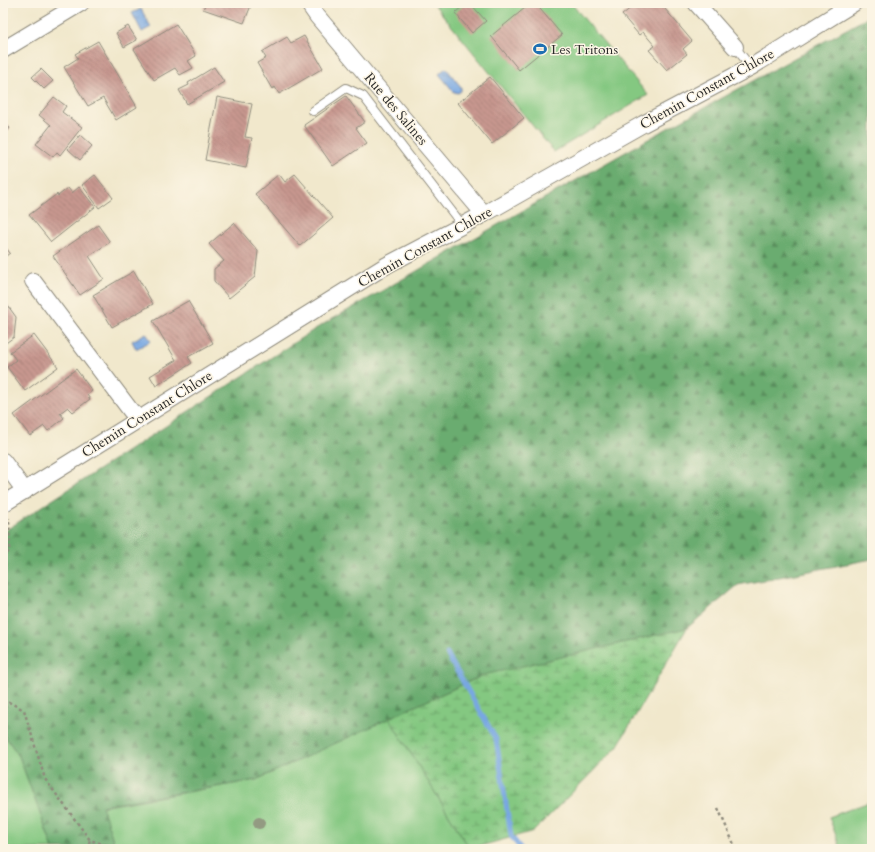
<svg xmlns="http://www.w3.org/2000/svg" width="875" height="852" font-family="Cardo,serif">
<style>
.grass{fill:#84c881;stroke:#587a56}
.forest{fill:url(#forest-firs);stroke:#4b6c4d}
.wetland{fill:url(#wetland-marsh);stroke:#587a56}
.water{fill:url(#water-ripples);stroke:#526986}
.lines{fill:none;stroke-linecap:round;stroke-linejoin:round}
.stream{stroke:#78a7e2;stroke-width:5}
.building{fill:url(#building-back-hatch)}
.lane-casing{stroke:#8e8a7c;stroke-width:10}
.street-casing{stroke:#8e8a7c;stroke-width:18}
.path{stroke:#8e8a7c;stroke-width:2.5;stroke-dasharray:3 3;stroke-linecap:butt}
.lane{stroke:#fff;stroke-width:8}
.street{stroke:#fff;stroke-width:16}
.tree{fill:#939a82}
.labels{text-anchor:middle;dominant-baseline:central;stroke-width:3;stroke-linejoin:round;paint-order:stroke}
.poi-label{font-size:14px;fill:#2b2b2b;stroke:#fcf5e5;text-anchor:start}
.street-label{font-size:14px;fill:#2b2b2b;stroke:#fcf5e5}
</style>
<defs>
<pattern id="forest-firs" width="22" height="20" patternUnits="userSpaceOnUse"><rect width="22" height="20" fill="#6bac6f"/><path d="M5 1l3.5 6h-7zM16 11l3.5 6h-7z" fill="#588c5b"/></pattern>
<pattern id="wetland-marsh" width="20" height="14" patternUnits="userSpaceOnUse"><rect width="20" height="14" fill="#84c881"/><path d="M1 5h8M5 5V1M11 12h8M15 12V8" fill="none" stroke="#6ca36a"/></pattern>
<pattern id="water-ripples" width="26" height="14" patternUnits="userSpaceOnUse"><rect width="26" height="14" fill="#78a7e2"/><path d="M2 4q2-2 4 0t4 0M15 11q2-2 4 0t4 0" fill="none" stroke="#6388b7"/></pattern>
<pattern id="building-back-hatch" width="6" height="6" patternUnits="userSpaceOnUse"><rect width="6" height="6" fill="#c8978f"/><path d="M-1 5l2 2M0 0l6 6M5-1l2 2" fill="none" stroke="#a37b75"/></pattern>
</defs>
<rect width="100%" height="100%" fill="#fcf5e5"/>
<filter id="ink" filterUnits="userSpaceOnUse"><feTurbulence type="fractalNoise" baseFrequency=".025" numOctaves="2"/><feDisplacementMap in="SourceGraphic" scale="8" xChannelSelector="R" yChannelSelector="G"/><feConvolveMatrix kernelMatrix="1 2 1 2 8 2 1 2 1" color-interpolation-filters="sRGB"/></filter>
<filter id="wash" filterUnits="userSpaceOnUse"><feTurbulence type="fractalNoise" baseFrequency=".012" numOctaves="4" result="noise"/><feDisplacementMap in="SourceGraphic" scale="16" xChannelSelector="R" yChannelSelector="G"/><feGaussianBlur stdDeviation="0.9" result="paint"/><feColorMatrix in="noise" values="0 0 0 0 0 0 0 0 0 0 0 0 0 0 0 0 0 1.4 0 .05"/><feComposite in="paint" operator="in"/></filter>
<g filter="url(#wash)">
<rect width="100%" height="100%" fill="#f1e8cc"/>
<!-- grass -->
<g class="grass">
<path d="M433 3H571L648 95 554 152Z"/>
<path d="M389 718 470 849H116L101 807 256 780Z"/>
<path d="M3 733 19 756 53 849H3Z"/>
<path d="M872 801V849H841L829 817Z"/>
</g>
<!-- forest -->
<path class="forest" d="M872 15V559L738 585 687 628 479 677 256 780 102 806 116 849H53L19 756 3 733V532L315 329 666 129Z"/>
<!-- wetland -->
<path class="wetland" d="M687 628 617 747 534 831 470 849 389 718 484 675Z"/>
<!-- water -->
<g class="water">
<path d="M141 9 151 27 142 32 132 13Z"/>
<path d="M446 68 461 87V91L458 93 454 92 439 74Z"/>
<path d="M146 333 151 341 136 349 132 341Z"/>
</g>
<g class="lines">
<!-- stream -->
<path class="stream" d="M447 654 496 739 511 836 521 849"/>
</g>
<g id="blocks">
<!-- building -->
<g class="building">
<path d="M206 3H252L244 23 203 9Z"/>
<path d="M466 3H470L486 21 472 33 455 13Z"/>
<path d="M531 3H535L562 35 519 70 491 36Z"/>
<path d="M637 3H660L692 41 683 49 687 54 667 70 649 50 655 46 643 32 639 35 622 15Z"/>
<path d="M176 24 196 56 188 61 193 68 180 75 175 68 154 80 134 49Z"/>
<path d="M128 26 137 40 124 47 116 33Z"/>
<path d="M304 36 323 68 279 94 275 87 272 89 257 63 266 58 262 52 287 37 291 43Z"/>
<path d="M98 41 137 107 116 120 103 98 88 106 64 67 78 58 75 54Z"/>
<path d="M214 67 224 82 187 104 179 90 189 85 188 83Z"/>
<path d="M41 69 53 81 44 89 32 77Z"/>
<path d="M490 77 524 118 492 144 458 103Z"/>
<path d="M346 96 365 122 356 128 367 143 333 166 304 125Z"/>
<path d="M54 97 66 106 62 112 82 127 60 155 57 152 53 157 36 144 51 125 39 115Z"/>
<path d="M217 97 252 104 245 137 252 138 246 168 205 160Z"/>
<path d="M3 122 10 128 3 137Z"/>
<path d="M80 135 92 146 80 160 68 149Z"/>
<path d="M279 174 285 182 295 174 333 218 300 246 255 194Z"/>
<path d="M95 175 113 198 99 208 82 185Z"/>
<path d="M79 187 95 207 51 242 29 215 57 194 58 196 68 188 72 193Z"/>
<path d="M234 223 258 251 255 277 229 298 214 281V269L224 261 209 244Z"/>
<path d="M98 225 110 242 89 256 104 279 80 295 53 256Z"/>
<path d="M3 244 10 253 3 258Z"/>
<path d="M134 271 153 304 112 327 93 295Z"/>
<path d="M3 299 16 317 14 337 3 345Z"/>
<path d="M188 301 213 343 188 357 192 363 156 386 150 376 176 360 153 321Z"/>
<path d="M34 335 58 367 25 391 7 367 16 360 10 352Z"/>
<path d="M76 369 92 391 87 395 90 399 73 412 68 407 60 413 64 418 48 431 44 426 30 436 14 415Z"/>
</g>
</g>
</g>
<g filter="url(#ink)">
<use href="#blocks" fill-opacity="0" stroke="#8e8a7c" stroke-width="1"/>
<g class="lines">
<!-- lane casing -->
<g class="lane-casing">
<g id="lane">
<path d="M735 47 751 67"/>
<path d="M313 111 346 88 363 96 463 226"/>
</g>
</g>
<!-- street casing -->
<g class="street-casing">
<g id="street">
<path d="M308 3 317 16 484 214"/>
<path d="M696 3 735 47"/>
<path d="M3 50 81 3"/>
<path d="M33 281 131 411 140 419"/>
<path d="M3 461 25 491"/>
<path d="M3 504 387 265 484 214 643 124 751 67 854 3"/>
</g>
</g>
<!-- path -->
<g class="path">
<path d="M3 558 10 550 9 518"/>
<path d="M3 699 24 710 45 779 90 840 119 849"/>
<path d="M718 808 736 849"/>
<path d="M87 849 90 840"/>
<path d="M236 849 243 846 251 849"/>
</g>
<!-- lane -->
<use href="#lane" class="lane"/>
<!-- street -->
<use href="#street" class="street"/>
</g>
<!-- trees -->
<circle class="tree" cx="259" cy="823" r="6"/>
</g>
<!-- icons -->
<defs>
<g id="stadium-bare" transform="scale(1.08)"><path d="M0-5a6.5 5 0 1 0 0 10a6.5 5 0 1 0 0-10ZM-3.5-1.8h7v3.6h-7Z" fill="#1f6fb2" stroke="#fcf5e5" stroke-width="2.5" paint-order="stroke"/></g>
</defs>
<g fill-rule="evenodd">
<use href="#stadium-bare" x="540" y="49"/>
</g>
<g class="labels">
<!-- poi labels -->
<g class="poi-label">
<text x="551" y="49">Les Tritons</text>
</g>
<!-- street labels -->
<g class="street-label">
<text transform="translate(707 89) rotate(-29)">Chemin Constant Chlore</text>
<text transform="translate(396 109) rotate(50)">Rue des Salines</text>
<text transform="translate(425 247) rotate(-29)">Chemin Constant Chlore</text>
<text transform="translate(147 414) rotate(-32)">Chemin Constant Chlore</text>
</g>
</g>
<!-- margin -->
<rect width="875" height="852" fill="none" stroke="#fcf5e5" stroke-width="16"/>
</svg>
